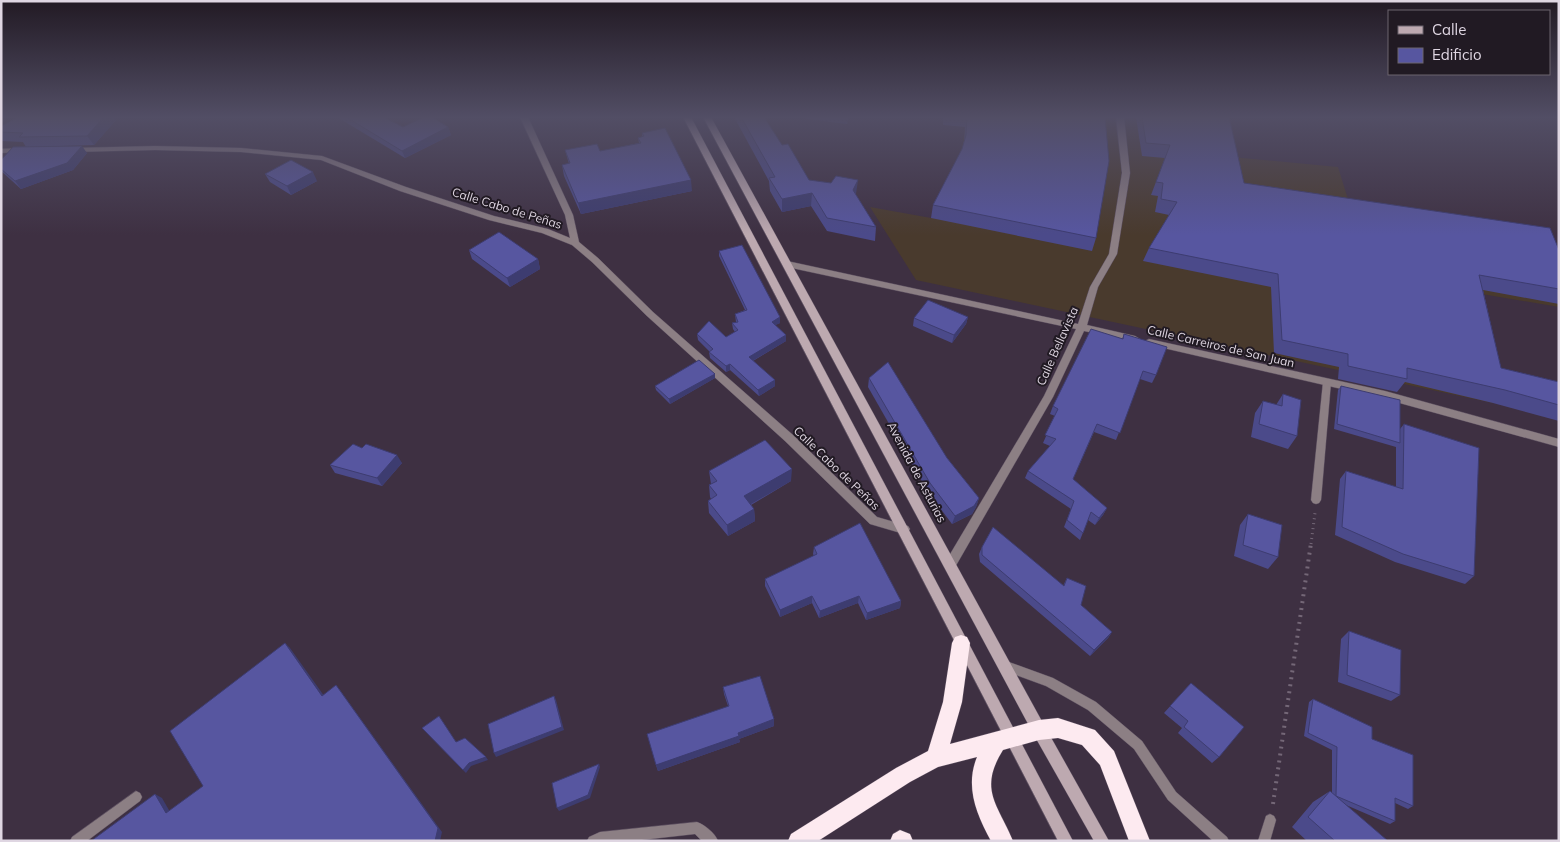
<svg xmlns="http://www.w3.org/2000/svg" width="1560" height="842" font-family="Mulish,sans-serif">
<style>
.industrial{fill:#493a2d}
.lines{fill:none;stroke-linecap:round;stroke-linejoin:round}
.lane-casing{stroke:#5b4e5f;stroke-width:1}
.street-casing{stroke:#5b4e5f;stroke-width:1}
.secondary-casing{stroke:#5b4e5f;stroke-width:1}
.highway-casing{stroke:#5b4e5f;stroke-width:1}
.path-far1{stroke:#746777;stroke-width:3;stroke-dasharray:1 4;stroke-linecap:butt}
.path{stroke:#746777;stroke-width:4;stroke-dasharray:2 5;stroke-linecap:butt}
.lane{fill:#8c7f84;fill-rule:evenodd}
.street{fill:#8c7f84;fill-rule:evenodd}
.secondary{fill:#bda9b0;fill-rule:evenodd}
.highway{fill:#fdeaf0;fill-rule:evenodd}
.wall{fill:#4b4a8a}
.shaded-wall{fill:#3d3c70}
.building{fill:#5756a0;stroke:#3d3c70}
.labels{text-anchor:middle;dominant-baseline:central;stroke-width:4;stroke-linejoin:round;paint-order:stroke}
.street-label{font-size:12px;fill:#dfd6e2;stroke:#211a23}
</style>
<rect width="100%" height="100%" fill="#3e3042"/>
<!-- industrial -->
<path class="industrial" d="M937 117H1224L1232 157 1338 167 1351 209 1559 274V307L1470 292 1493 403 916 280 870 207 931 218 960 162 965 127 943 125V118Z"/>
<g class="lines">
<!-- lane casing -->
<g class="lane-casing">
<g id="lane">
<path d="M1327 379 1331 382 1321 500 1319 503 1316 504 1313 503 1311 500 1323 382Z"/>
<path d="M1006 661 1053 678 1096 702 1142 741 1176 792 1227 837 1229 841H1213L1168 800 1134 749 1088 710 1046 686 1002 670 1001 666 1002 662Z"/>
<path d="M136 791 140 793 142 797 140 801 87 841H70L72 837Z"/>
<path d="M1270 814 1274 816 1276 820 1270 841H1258L1266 816Z"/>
<path d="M697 822C705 825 715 833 718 841H702L695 834 633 841H587L589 837 600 832Z"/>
</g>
</g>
<!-- street casing -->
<g class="street-casing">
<g id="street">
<path d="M520 117H528L573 215 579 242 598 258 653 312 793 435 877 517 908 526 910 529 908 532 904 534 870 524 785 441 647 316 592 262 572 245 542 233 489 220 400 191 321 160 241 152 155 150 72 152 68 150 72 148 155 146 241 148 322 156 406 187 494 216 548 229 570 238 565 215Z"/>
<path d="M1116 117H1124L1130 173 1117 254 1098 287 1087 325 1135 336 1140 339 1135 342 1084 331 1053 397 954 569 950 570 946 569 944 565 946 561 1044 396 1076 329 787 267 783 264 787 261 1078 324 1090 287 1109 254 1122 173Z"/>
<path d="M23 148H26V152L1 153V149Z"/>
<path d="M1149 339 1385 391 1559 439V447L1385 399 1146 344 1144 342Z"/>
</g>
</g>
<!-- secondary casing -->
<g class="secondary-casing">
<g id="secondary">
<path d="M683 117H691L1073 841H1058Z"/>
<path d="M703 117H711L1044 725 1109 841H1094L1034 735Z"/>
</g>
</g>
<!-- highway casing -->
<g class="highway-casing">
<g id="highway">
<path d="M961 635 967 637 970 643 962 702 950 744 1039 720 1058 718 1095 730 1114 751 1150 841H1129L1100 765 1082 745 1058 738 1039 740 1003 750C978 790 998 804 1013 841H991C976 814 965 786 977 757L938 767 910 782 818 841H788L791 834 896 768 928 751 943 702 952 643 955 637Z"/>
<path d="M900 830 910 834 913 841H890L893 834Z"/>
</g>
</g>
<!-- path-far1 -->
<path class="path-far1" d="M1311 544 1315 513"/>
<!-- path -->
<path class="path" d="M1273 804 1311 543"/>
<!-- lane -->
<use href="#lane" class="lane"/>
<!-- street -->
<use href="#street" class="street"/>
<!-- secondary -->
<use href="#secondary" class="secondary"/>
<!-- highway -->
<use href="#highway" class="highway"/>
</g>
<!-- wall -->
<g class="wall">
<path d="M337 117H383L403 127H448L451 135 405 158Z"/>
<path d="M734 117H764L782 145 809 180 856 194V195L876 227 875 241 827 231 811 206 782 212 770 191 769 181Z"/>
<path d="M806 117H849L847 124 807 119Z"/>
<path d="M937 117H1105L1096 238 1092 251 931 218 933 205 962 149 964 141 965 127 943 125V118Z"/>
<path d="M1136 117H1229L1244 183 1559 250V304L1483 290 1501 368 1559 382V421L1493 403 1405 382 1397 392 1338 379 1339 367 1274 353 1271 287 1143 261 1149 248 1169 215 1155 212 1158 196 1151 195 1165 158 1142 156Z"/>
<path d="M116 120 94 145 26 147 23 142 1 141V126Z"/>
<path d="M642 133 692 191 581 214 564 176 562 165 569 164 565 150 600 151 639 143 638 138 642 137Z"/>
<path d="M87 153 73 170 21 189 1 171V160Z"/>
<path d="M265 174 317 181 291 195 270 182Z"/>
<path d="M469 250 538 259 540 269 510 287 472 259Z"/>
<path d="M719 251 780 323 775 325 786 335V341L753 361 775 386 759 396 730 370 726 372 710 358 709 352H710L698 340 697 334 726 337 735 332 733 329 732 323 736 322 735 314 745 310 719 256Z"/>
<path d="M968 317 966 324 952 343 913 326 914 318Z"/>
<path d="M1124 334 1156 375 1152 383 1140 379 1116 440 1094 432 1073 479 1107 508 1103 515 1095 525 1088 520 1080 540 1064 527 1071 509 1025 478 1028 471 1050 446 1043 443 1055 416 1050 414 1053 406 1122 339Z"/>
<path d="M715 374V378L670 404 656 390 655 386Z"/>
<path d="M869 378 947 458 979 498 976 507 972 514 952 524 928 492 868 387Z"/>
<path d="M1341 386 1400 429 1404 424 1474 576 1465 584 1395 562 1335 535 1340 479 1346 471 1396 487V447L1334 429 1338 390Z"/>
<path d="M1283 394 1297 436 1288 449 1251 437 1255 413 1263 401 1276 405Z"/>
<path d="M362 448 402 463 382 486 335 473 330 465Z"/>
<path d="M709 471 791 481 751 505 754 509 755 521 728 536 709 513 708 501 711 499 710 497 709 485 711 484Z"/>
<path d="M1248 514 1278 557 1268 569 1234 556 1240 525Z"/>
<path d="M814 547 901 601 900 608 866 620 858 603 819 618 812 603 780 617 765 586V579L814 556 813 554Z"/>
<path d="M982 547 1063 586 1067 578 1081 605 1112 632 1108 638 1090 656 980 562 979 554Z"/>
<path d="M1349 631 1400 695 1391 701 1338 682 1341 639Z"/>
<path d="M1191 683 1219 757 1212 763 1178 733 1182 728 1164 713Z"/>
<path d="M723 687 774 719V726L739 739 740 742 658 771 656 765 728 706 724 694Z"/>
<path d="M1313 699 1372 739 1413 806 1408 809 1395 803V821L1390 824 1346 805 1388 841H1307L1292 827 1313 802 1330 791 1332 793V750L1304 736 1309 702Z"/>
</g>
<!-- shaded-wall -->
<g class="shaded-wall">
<path d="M104 117H114L116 120 94 145 87 136Z"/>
<path d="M448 127 451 135 405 158 402 151Z"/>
<path d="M82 146 87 153 73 170 21 189 15 181Z"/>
<path d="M313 172 317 181 291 195 287 186Z"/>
<path d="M691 180 692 191 581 214 578 203Z"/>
<path d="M858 180 856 194 852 204 853 190Z"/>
<path d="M812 193 811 206 782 212V199Z"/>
<path d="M538 259 540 269 510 287 507 278Z"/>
<path d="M780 317V323L772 327V322Z"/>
<path d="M968 317 966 324 952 343 954 335Z"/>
<path d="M786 335V341L749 363V357Z"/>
<path d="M730 364V370L726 372V366Z"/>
<path d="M715 374V378L670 404 669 399Z"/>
<path d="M775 380V386L759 396 758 390Z"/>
<path d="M397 455 402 463 382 486 377 478Z"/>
<path d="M792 469 791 481 744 508V496Z"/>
<path d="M979 498 976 507 972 514 952 524 955 516Z"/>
<path d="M1107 508 1103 515 1095 525 1099 518Z"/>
<path d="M754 509 755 521 728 536 727 525Z"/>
<path d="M812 596V603L780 617V610Z"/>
<path d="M859 596 858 603 819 618 820 611Z"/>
<path d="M901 601 900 608 866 620 867 613Z"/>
<path d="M1112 632 1108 638 1090 656 1094 650Z"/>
<path d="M285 643 290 648 327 700 322 696Z"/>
<path d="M336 685 340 690 442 832 440 841H435Z"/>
<path d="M554 696 556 700 564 730 496 757 494 753Z"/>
<path d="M774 719V726L739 739 740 742 658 771 656 765Z"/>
<path d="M486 757 488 760 471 766 466 773 463 770 469 763Z"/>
<path d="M599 764 600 767 590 798 559 811 557 808Z"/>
<path d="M155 794 162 798 173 817 166 813Z"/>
</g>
<!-- building -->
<g class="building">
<path d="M18 117H104L87 136 19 137 23 133 1 132V126Z"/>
<path d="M346 117H383L403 127 424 117H432L448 127 402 151Z"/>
<path d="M741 117H764L782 145 788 144 809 180 831 183 836 176 858 180 853 190 876 227 827 218 812 193 782 199 769 178 775 177Z"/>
<path d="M967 117H1105L1109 161 1096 238 933 205 962 149 966 135Z"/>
<path d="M1142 117H1229L1244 183 1550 228 1559 250V289L1479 275 1501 368 1559 382V405L1505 390 1407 368V379L1348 366V354L1282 340 1278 274 1149 248 1177 202 1161 199 1163 183 1156 182 1170 145 1146 143Z"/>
<path d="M665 128 691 180 578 203 562 165 570 163 565 150 597 144 600 151 641 143 638 138 644 136 642 133Z"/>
<path d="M82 146 67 163 15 181 1 169V160L13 147Z"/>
<path d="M291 160 313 172 287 186 265 174Z"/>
<path d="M499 232 538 259 507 278 469 250Z"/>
<path d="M742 245 780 317 772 322 786 335 749 357 775 380 758 390 730 364 726 366 709 352 713 349 697 334 709 321 726 337 738 330 732 323 738 322 735 314 747 310 719 251Z"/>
<path d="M928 300 968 317 954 335 914 318Z"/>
<path d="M1091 329 1123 339 1124 334 1167 347 1156 375 1143 371 1120 433 1097 424 1073 479 1107 508 1099 518 1091 512 1083 533 1067 520 1074 501 1028 471 1056 439 1045 435 1058 409 1053 406Z"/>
<path d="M699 360 715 374 669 399 655 386Z"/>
<path d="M888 362 947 458 979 498 974 506 955 516 930 483 869 378Z"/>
<path d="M1341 386 1400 400V443L1337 424Z"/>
<path d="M1283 394 1301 400 1297 436 1259 424 1263 401 1282 406Z"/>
<path d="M1404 424 1479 448 1474 576 1403 554 1342 527 1346 471 1403 489Z"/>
<path d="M765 440 792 469 744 496 754 509 727 525 708 501 717 495 709 485 717 481 709 471Z"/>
<path d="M353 444 362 448 366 444 397 455 377 478 330 465Z"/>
<path d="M1248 514 1282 525 1278 557 1243 545Z"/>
<path d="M860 523 901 601 867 613 859 596 820 611 812 596 780 610 765 579 817 554 814 547Z"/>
<path d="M993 527 1064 586 1067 578 1086 586 1081 605 1112 632 1094 650 982 555V547Z"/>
<path d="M1349 631 1401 650 1400 695 1347 675Z"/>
<path d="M285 643 322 696 336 685 438 828 435 841H91L155 794 166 813 203 786 170 731Z"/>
<path d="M760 676 774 719 738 733 739 736 656 765 647 734 729 706 723 687Z"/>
<path d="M1191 683 1244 727 1219 757 1184 727 1188 721 1170 706Z"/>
<path d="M554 696 562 727 494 753 488 724Z"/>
<path d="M1313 699 1372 727V739L1413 755V806L1395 798V821L1336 796 1337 747 1308 733Z"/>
<path d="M439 716 456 742 465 738 486 757 469 763 463 770 422 728Z"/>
<path d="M599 764 588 795 557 808 552 783Z"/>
<path d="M1330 791 1388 841H1335L1308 817Z"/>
</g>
<!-- sky -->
<linearGradient id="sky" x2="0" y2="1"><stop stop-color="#221a24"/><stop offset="0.5" stop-color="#524e65"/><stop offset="1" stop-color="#524e65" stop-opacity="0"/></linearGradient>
<rect width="1560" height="235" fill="url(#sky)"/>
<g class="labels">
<!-- street labels -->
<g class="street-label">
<text transform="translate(507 208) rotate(17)">Calle Cabo de Peñas</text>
<text transform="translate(1057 346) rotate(-66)">Calle Bellavista</text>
<text transform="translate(1221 346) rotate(13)">Calle Carreiros de San Juan</text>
<text transform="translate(837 468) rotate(44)">Calle Cabo de Peñas</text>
<text transform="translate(917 472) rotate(62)">Avenida de Asturias</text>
</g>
</g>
<!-- border -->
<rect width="1560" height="842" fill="none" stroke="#dfd6e2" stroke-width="5"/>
<!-- legend -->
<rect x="1388" y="10" width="162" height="65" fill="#211a23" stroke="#6d656f"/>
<rect x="1398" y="26" width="25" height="8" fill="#bda9b0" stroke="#6d656f"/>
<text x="1432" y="35" font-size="15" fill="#dfd6e2">Calle</text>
<rect x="1398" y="48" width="25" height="15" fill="#5756a0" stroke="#6d656f"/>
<text x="1432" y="60" font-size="15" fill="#dfd6e2">Edificio</text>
</svg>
